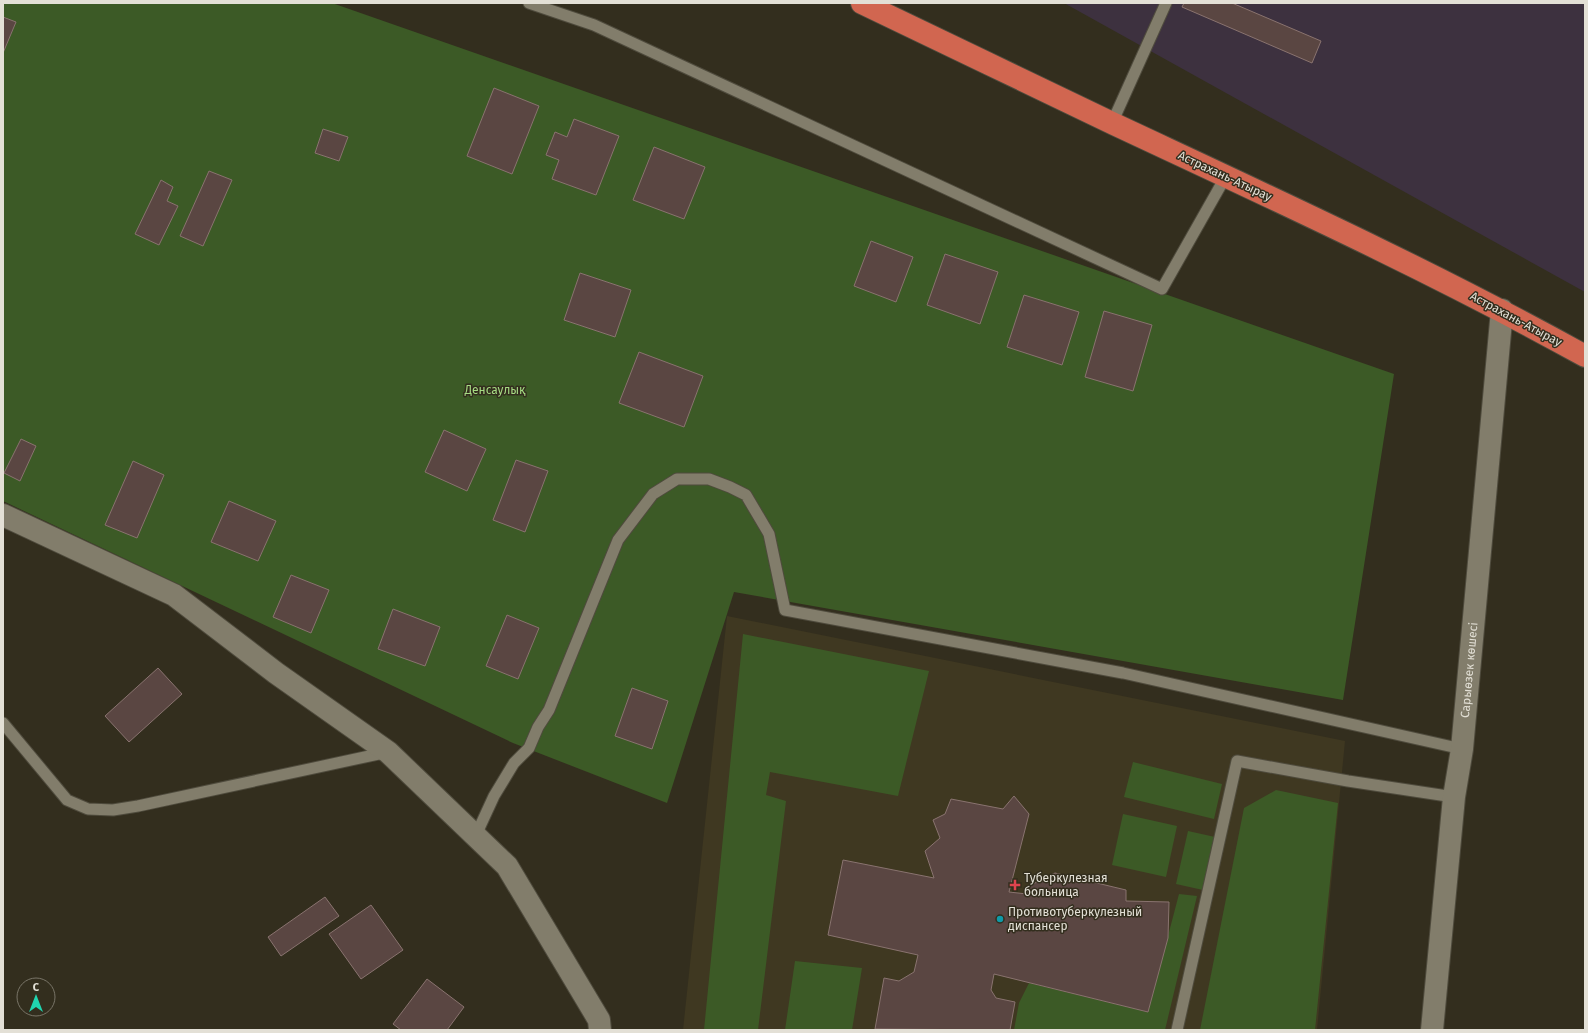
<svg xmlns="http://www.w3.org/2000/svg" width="1588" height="1033" font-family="'Fira Sans',sans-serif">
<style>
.built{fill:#3f3821}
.industrial{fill:#3d313f}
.green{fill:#3c5a26}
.building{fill:#5a4642;stroke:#89736f}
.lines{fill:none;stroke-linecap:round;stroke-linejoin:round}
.lane-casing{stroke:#4f4b3d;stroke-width:13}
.street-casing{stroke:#4f4b3d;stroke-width:24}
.highway-casing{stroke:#4f4b3d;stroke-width:24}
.lane{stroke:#827d6b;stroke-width:11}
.street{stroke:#827d6b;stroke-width:22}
.highway{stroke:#d16650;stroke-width:22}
.health-dot{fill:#e0444e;stroke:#332e1e;stroke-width:1.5}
.culture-dot{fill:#0f9aa8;stroke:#332e1e;stroke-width:1.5}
.labels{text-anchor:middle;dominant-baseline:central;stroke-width:3;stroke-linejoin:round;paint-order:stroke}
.street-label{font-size:12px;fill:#e3e0d6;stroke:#332e1e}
.park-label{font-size:12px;fill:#a6db83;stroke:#332e1e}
.poi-label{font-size:12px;fill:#e3e0d6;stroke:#332e1e;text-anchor:start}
</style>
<rect width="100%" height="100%" fill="#332e1e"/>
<!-- built -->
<path class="built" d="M727 616 1345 741 1317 1030H683Z"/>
<!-- industrial -->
<path class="industrial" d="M1064 3H1585V292Z"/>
<!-- green -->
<g class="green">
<path d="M3 3H332L1394 374 1343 700 734 592 667 803 513 743 3 501Z"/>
<path d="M743 634 929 671 898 796 770 772 766 795 786 801 758 1030H704Z"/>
<path d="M1133 762 1222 784 1214 819 1124 797Z"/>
<path d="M1276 790 1338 803 1315 1030H1200L1244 808Z"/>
<path d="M1123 814 1177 826 1166 877 1112 865Z"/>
<path d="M1188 831 1215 837 1203 890 1176 884Z"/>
<path d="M1179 894 1197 896 1165 1030H1014L1019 1003 1029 983 1148 1012Z"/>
<path d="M795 961 862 968 852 1030H785Z"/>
</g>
<!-- building -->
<g class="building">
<path d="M1184 3H1232L1321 41 1312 63 1182 7Z"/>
<path d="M3 17 16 22 3 53Z"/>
<path d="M494 88 539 106 512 174 467 156Z"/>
<path d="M574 119 619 136 596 195 552 179 559 160 546 155 555 132 567 137Z"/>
<path d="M323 129 348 137 339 161 315 153Z"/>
<path d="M654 147 705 167 684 219 633 200Z"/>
<path d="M209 171 232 180 203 246 180 236Z"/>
<path d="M161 180 173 187 167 201 178 206 159 245 135 234Z"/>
<path d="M871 241 913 257 896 302 854 286Z"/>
<path d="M945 254 998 272 980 324 927 305Z"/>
<path d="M580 273 631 290 615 337 564 320Z"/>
<path d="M1024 295 1079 312 1062 365 1007 347Z"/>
<path d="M1104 311 1152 325 1133 391 1085 377Z"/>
<path d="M639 352 703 376 684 427 619 403Z"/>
<path d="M444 430 486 449 467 491 425 472Z"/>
<path d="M21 439 36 446 20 481 4 473Z"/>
<path d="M516 460 548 471 525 532 493 520Z"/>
<path d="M133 461 164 475 137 538 105 525Z"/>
<path d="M229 501 276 521 258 561 211 542Z"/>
<path d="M291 575 329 590 311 633 273 617Z"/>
<path d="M393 609 440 627 425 666 378 649Z"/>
<path d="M507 615 539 628 518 679 486 666Z"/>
<path d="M158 668 182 694 129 742 105 716Z"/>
<path d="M632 688 668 701 652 749 615 736Z"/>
<path d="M1014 796 1029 814 1009 892 1027 894 1029 886 1055 873 1126 890V901L1169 902 1168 938 1148 1012 994 974 991 990 996 998 1015 1002 1010 1030 875 1029 884 978 899 981 914 972 918 955 828 935 843 860 934 878 925 851 940 838 933 820 945 814 951 799 1003 809Z"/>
<path d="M325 897 339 916 281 956 268 937Z"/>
<path d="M371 905 403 950 361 979 329 934Z"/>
<path d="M427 979 464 1007 447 1030H401L393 1024Z"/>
</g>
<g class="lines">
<!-- lane casing -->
<g class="lane-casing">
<g id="lane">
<path d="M529 3 594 25 1162 289 1226 176"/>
<path d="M1112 123 1166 3"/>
<path d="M3 723 67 800 88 809 113 810 138 806 388 752"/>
<path d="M476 835 494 796 514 763 529 748 538 727 549 710 618 540 653 494 677 479H709L730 487 746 495 769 534 785 610 1123 673 1462 749"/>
<path d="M1177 1030 1237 761 1348 781 1454 797"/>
</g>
</g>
<!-- street casing -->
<g class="street-casing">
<g id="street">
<path d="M3 515 174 595 276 673 388 752 507 866 599 1020 600 1030"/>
<path id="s1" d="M1432 1030 1454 797 1462 749 1502 310"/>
</g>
</g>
<!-- highway casing -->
<g class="highway-casing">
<path id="highway" d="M862 3C946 43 1030 84 1114 124 1272 198 1432 271 1585 356"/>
</g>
<!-- lane -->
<use href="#lane" class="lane"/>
<!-- street -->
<use href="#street" class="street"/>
<!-- highway -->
<use href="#highway" class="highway"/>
</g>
<!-- markers -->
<path class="health-dot" d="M1013 879h4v4h4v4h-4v4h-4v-4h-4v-4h4z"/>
<circle class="culture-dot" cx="1000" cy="919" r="4"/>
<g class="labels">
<!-- street labels -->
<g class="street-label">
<text transform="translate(1225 176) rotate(25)">Астрахань-Атырау</text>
<text transform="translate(1516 319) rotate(28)">Астрахань-Атырау</text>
<text stroke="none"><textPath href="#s1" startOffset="362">Сарыөзек көшесі</textPath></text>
</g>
<!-- park labels -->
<g class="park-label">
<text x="495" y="390">Денсаулық</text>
</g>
<!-- poi labels -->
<g class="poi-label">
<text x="1024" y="878">Туберкулезная<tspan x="1024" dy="14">больница</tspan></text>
<text x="1008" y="912">Противотуберкулезный<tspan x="1008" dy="14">диспансер</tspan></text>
</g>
</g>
<!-- border -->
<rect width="1588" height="1033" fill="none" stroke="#e3e0d6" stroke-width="8"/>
<!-- north arrow -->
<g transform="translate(36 997)"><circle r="19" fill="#332e1e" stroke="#797568"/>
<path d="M0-3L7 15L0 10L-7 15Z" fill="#20d5b0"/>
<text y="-6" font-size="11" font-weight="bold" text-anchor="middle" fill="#e3e0d6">С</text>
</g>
</svg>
